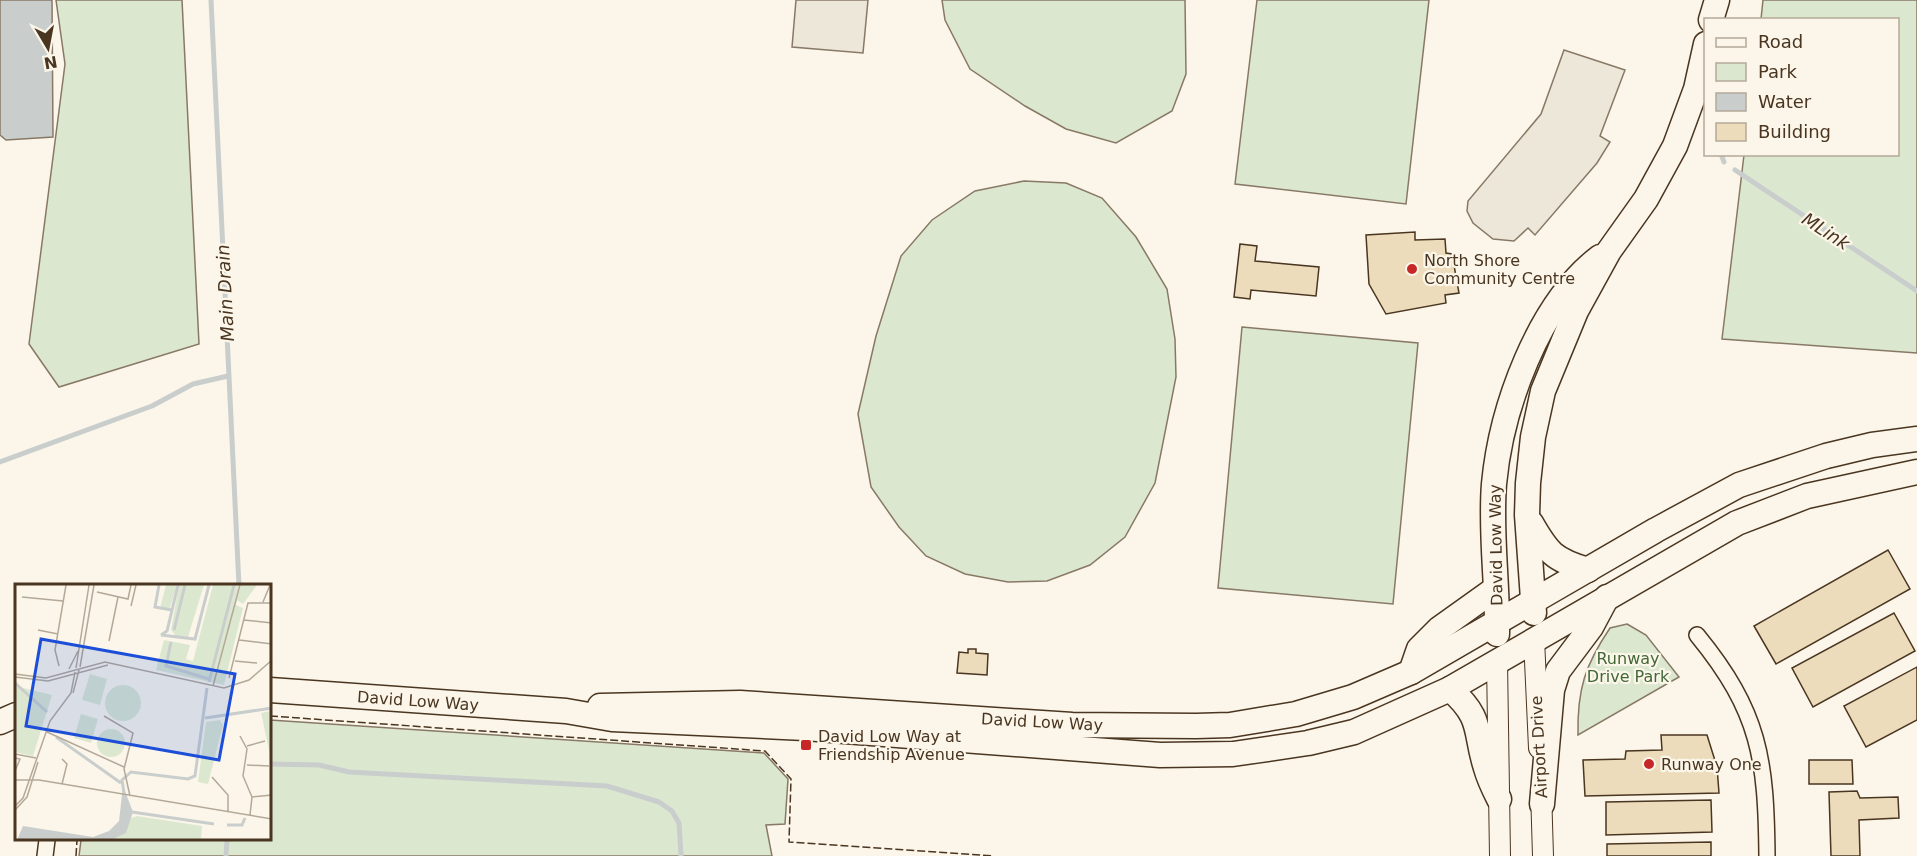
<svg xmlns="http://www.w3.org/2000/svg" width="1917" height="856" font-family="'DejaVu Sans',sans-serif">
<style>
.green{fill:#dce7d0;stroke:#887966;stroke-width:1.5}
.parking{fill:#ede7d9;stroke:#887966;stroke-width:1.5}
.water{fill:#c9cecd;stroke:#887966;stroke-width:1.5}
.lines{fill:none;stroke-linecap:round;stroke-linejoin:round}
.stream{stroke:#c9cecd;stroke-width:5}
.building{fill:#ecdcbc;stroke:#4a3520;stroke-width:1.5}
.minor-casing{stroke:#4a3520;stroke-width:18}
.tertiary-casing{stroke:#4a3520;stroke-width:22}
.primary-casing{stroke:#4a3520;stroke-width:27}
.minor{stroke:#fbf6e9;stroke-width:15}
.tertiary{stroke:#fbf6e9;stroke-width:20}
.primary{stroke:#fbf6e9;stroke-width:24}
.fence{stroke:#4a3520;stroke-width:1.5;stroke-dasharray:8 3;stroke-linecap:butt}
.poi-dot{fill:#c62828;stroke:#fbf6e9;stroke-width:2}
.labels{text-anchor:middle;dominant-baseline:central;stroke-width:4.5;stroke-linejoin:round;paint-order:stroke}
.poi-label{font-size:16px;fill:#4a3520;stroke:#fbf6e9;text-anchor:start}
.street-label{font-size:16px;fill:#4a3520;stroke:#fbf6e9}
.park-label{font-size:16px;fill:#436837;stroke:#fbf6e9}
.water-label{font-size:18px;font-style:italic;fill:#4a3520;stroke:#fbf6e9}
.inset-river{fill:none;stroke:#c9cecd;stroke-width:3}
.inset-road{fill:none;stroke:#b4a999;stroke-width:1.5}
.view{fill:#1d4ed8;fill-opacity:0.15;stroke:#1d4ed8;stroke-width:3}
.inset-edge{fill:none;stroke:#4a3520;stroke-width:3}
</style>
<rect width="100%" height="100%" fill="#fbf6e9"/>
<!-- green -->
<g class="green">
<path d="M56 0H182L199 344 59 387 29 344 65 64Z"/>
<path d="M942 0H1185L1186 74 1172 111 1116 143 1066 129 1025 106 970 69 945 20Z"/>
<path d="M1257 0H1429L1406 204 1235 184Z"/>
<path d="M1763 0H1917V353L1722 339 1744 155 1898 154V20L1761 19Z"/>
<path d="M1024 181 1066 183 1102 198 1136 237 1167 289 1175 339 1176 377 1155 483 1125 537 1090 565 1047 581 1008 582 965 574 926 556 899 527 871 487 858 414 876 336 901 256 932 220 975 191Z"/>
<path d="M1242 327 1418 343 1393 604 1218 588Z"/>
<path d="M1627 624 1646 635 1679 677 1578 735C1577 690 1585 665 1610 628Z"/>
<path d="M270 720 764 753 788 779 785 824 766 825 772 856H79L81 840H270Z"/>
</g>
<!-- parking -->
<g class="parking">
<path d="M796 0H868L863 53 792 47Z"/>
<path d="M1564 50 1625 70 1600 136 1610 142 1597 163 1535 235 1528 228 1514 241 1493 239 1473 223 1467 211 1468 201 1541 114Z"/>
</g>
<!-- water -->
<path class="water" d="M0 0H52L53 137 6 140 0 135Z"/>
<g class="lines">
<!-- stream -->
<g class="stream">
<path d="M211 0 239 586"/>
<path d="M1721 154 1724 162"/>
<path d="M1735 170 1917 291"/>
<path d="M0 462 152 406 193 384 228 376"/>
<path d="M270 764 319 765 349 772 607 786 659 802 672 811 679 823 681 856"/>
<path d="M226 856 227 840"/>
</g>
</g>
<!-- building -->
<g class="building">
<path d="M1415 232V240L1445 239 1446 253 1452 254 1459 293 1445 295 1446 303 1386 314 1369 284 1366 235Z"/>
<path d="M1240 244 1257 246 1255 261 1319 267 1316 296 1251 290 1250 299 1234 297Z"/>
<path d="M1888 550 1910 589 1776 664 1754 626Z"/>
<path d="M1894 613 1915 651 1813 707 1792 668Z"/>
<path d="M968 649H976V653L988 654 987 675 957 673 959 652 968 653Z"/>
<path d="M1917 667V720L1866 747 1844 706Z"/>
<path d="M1661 735H1707L1717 767 1719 793 1585 796 1583 760 1625 759 1626 751 1662 750Z"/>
<path d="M1809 760H1852L1853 784H1809Z"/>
<path d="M1857 791 1860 798 1898 797 1899 818 1859 820 1860 856H1831L1829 792Z"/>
<path d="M1711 800 1712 832 1606 835V802Z"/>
<path d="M1711 842V856H1607V844Z"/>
</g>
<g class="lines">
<!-- minor casing -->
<g class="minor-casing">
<g id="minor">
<path d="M1697 635C1760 712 1766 759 1767 856"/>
<path d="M45 856 47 840"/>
</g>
</g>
<!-- tertiary casing -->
<g class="tertiary-casing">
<g id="tertiary">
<path d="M1534 639 1539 748"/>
<path d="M1497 661 1500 856"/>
<path d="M1541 790 1543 856"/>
</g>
</g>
<!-- primary casing -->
<g class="primary-casing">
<g id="primary">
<path d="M1711 20 1717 0"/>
<path d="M1531 523C1548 553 1554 560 1588 570"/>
<path d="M1534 613 1527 515 1528 483 1533 437 1543 391 1576 311 1609 251 1646 199 1675 146 1696 89 1706 44"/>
<path d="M1497 634C1498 584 1490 534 1494 484 1501 409 1538 304 1600 257"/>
<path d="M1411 672 1419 649 1439 629 1495 589"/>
<path d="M1450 689C1484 719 1474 731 1486 768 1489 779 1494 789 1499 799"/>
<path d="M270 690 566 711 612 719 805 728 1160 755 1233 754 1308 743 1354 732 1450 689 1737 523 1807 496 1917 472"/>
<path d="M600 706 740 703 1072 725 1196 726 1230 725 1296 714 1353 697 1411 672 1656 530 1739 485 1826 456 1872 445 1917 439"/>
<path d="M0 722 16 715"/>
<path d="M1542 804 1552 690 1558 671 1591 627 1607 597"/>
</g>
</g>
<!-- minor -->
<use href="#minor" class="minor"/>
<!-- tertiary -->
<use href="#tertiary" class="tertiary"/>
<!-- primary -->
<use href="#primary" class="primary"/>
<!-- fence -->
<g class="fence">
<path d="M270 716 765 751 791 779 789 842 994 856"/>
<path d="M76 856 77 840"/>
</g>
</g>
<!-- markers -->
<g class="poi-dot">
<circle cx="1412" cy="269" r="6"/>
<rect x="800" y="739" width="12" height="12" rx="3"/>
<circle cx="1649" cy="764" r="6"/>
</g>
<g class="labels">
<!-- poi labels -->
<g class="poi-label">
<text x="1424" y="260">North Shore<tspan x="1424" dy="18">Community Centre</tspan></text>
<text x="818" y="736">David Low Way at<tspan x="818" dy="18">Friendship Avenue</tspan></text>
<text x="1661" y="764">Runway One</text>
</g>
<!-- street labels -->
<g class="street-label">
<text transform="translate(1496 545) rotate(-91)">David Low Way</text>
<text transform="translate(418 701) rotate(4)">David Low Way</text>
<text transform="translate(1042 722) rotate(3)">David Low Way</text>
<text transform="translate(1539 747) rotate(-93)">Airport Drive</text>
</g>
<!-- park labels -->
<g class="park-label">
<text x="1628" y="658">Runway<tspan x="1628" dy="18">Drive Park</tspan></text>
</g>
<!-- water labels -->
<g class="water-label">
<text transform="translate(1826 231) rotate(33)">MLink</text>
<text transform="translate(225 293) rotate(-93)">Main Drain</text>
</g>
</g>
<!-- overview -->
<g transform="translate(15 584)">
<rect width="256" height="256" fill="#fbf6e9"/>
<path d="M151 1H162L154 27 145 24ZM164 1H189L173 53 161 52 156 46ZM198 1H224L221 21 228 24 209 101 141 86 149 56 175 61 171 75 178 77ZM226 1H242L228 20 222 16ZM75 90 92 95 85 121 67 116ZM90 119a18 18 0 1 1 36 0a18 18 0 1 1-36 0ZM0 102 37 111 18 172 0 168ZM256 127H257L256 175 246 129ZM66 130 83 135 76 159 59 154ZM205 136 208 141 193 200 183 198 191 138ZM82 159a14 14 0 1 1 28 0a14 14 0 1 1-28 0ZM122 232 187 242 186 255 192 256H96L110 249 116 234Z" fill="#dce7d0"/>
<path d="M108 202 118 228 111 249 96 256H2L8 242 78 253 94 247 104 237Z" fill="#c9cecd"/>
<path class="inset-river" d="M144 1 140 23 157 26M159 46 170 1M146 51 180 55 194 1M146 51 152 47 163 1M156 58 151 82 194 95M194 98 219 1M0 99 32 128M190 134 257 124M41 153 106 199M109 209 107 196 116 188 173 195 180 192 192 104M117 228 199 240M212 241H227L230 234"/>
<path class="inset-road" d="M82 8 113 15 116 1M7 13 48 17M248 18 255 1M116 22 121 1M229 36 257 39M23 46 43 50M224 56 257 60M94 57 103 13M220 77 242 79M44 82 40 66 51 1M65 83 79 1M61 84 74 1M54 85 63 67M0 90 31 94 90 78 209 104 234 96 257 76M0 93 33 97 93 81M214 94 233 19H257M198 102 225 1M58 109 64 86M89 132 118 149 109 185 115 212M32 148 109 183M225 152 232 165 228 192 237 213 235 231M232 162 250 157M0 170 21 174M0 174 5 175 0 187M47 175 52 180 47 200M232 181 254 182M197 193 213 211V228M0 196H24L257 235M237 213 257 211M0 222 8 214 35 137 56 109 60 88M0 226 12 213 23 178"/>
<path class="view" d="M26 55 220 90 204 176 11 142Z"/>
<rect width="256" height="256" class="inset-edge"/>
</g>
<!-- legend -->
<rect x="1704" y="18" width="195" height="138" fill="#fbf6e9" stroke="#b4a999" stroke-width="1.5"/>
<rect x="1716" y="38" width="30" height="9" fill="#fbf6e9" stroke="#b4a999" stroke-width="1.5"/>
<text x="1758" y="48" font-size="18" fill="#4a3520">Road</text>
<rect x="1716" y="63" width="30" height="18" fill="#dce7d0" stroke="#b4a999" stroke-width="1.5"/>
<text x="1758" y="78" font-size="18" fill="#4a3520">Park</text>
<rect x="1716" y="93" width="30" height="18" fill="#c9cecd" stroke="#b4a999" stroke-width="1.5"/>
<text x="1758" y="108" font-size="18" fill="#4a3520">Water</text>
<rect x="1716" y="123" width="30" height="18" fill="#ecdcbc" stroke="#b4a999" stroke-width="1.5"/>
<text x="1758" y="138" font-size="18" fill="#4a3520">Building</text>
<!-- north arrow -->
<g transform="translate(48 48) rotate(170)" stroke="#fbf6e9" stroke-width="4.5" paint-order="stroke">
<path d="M0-4.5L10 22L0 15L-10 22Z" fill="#4a3520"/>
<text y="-9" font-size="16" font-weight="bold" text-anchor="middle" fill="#4a3520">N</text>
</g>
</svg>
